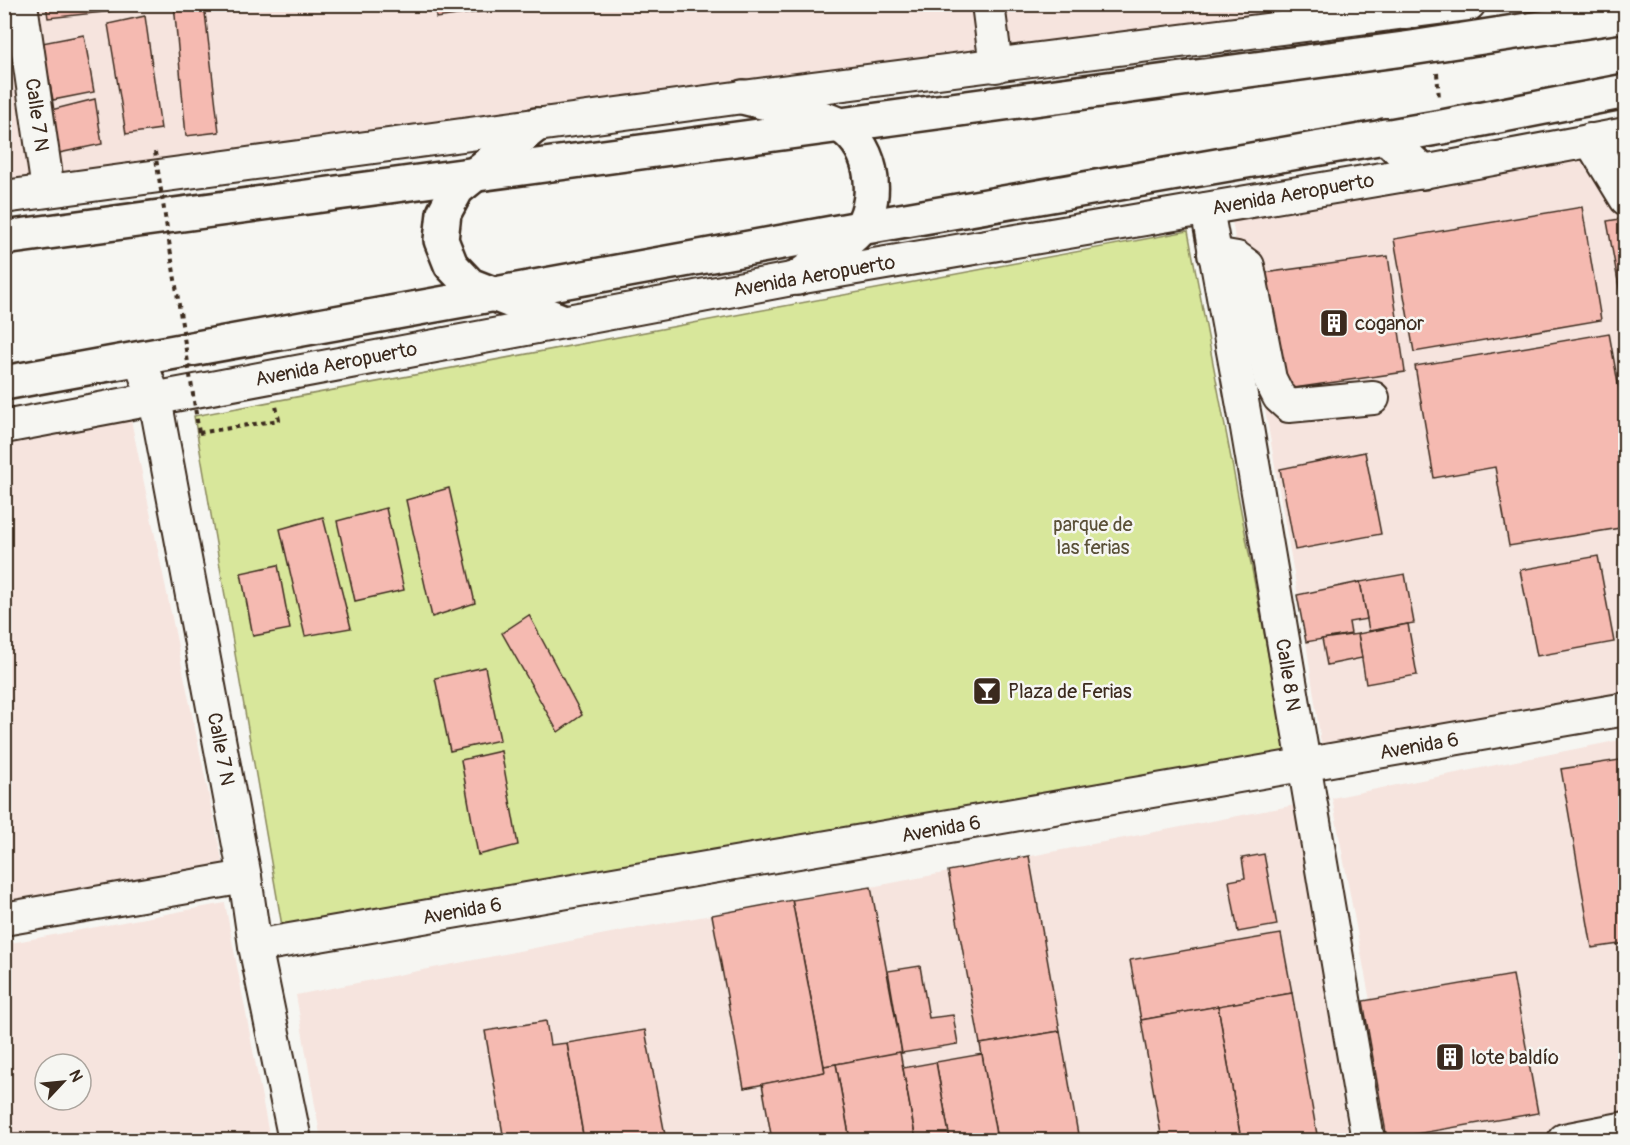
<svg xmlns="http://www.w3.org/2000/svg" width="1630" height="1145" font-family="Pangolin,sans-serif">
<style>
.built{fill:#f6e4de;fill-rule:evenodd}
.green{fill:#d8e79b;stroke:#8a885c;stroke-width:1.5}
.building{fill:#f5bab1;stroke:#3b2a1e;stroke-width:1.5}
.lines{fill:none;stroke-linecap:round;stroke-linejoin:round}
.minor-casing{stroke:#3b2a1e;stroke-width:36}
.major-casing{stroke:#3b2a1e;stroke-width:38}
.path{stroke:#3b2a1e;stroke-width:4;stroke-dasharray:4.5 4.5;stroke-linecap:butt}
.minor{stroke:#f6f6f2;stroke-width:32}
.major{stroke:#f6f6f2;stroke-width:33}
.path-bridge{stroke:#3b2a1e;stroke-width:4;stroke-dasharray:4.5 4.5;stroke-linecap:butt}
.labels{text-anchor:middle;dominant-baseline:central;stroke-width:5;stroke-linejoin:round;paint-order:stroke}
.street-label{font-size:20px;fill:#3b2a1e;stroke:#f6f6f2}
.poi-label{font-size:20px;fill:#3b2a1e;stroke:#f6f6f2;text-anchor:start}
.park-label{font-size:20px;fill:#5a5037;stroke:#f6f6f2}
</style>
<rect width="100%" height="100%" fill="#f6f6f2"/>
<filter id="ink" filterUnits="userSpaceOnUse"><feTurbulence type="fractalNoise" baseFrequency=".0167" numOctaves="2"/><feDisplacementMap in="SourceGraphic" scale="12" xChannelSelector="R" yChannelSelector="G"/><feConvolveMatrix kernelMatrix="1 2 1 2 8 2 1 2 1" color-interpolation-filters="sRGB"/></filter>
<g filter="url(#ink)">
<!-- built -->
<g class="built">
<path d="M5 4 1318 5 5 183Z"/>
<path d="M1625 151V704L1324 763 1306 642 1232 221Z"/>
<path d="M131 420 225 873 5 913V442Z"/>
<path d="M1625 739V1117L1510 1140H1396L1332 798Z"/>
<path d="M1295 805 1349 1140H321L296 995 626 930 871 887Z"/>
<path d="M225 903 270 1140H5V944ZM45 1064H81V1100H45Z"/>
</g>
<!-- green -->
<path class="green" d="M1188 231 1290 770 287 955 194 416Z"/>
<!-- building -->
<g class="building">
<path d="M46 4H140L141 8 48 18Z"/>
<path d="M174 4H204L219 132 186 136Z"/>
<path d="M435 4H539L436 18Z"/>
<path d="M145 16 161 129 126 134 108 24Z"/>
<path d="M84 35 94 92 53 100 42 43Z"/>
<path d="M95 99 102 144 59 153 51 110Z"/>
<path d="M1582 207 1601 320 1414 352 1394 239Z"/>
<path d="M1626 218V325L1607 221Z"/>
<path d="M1388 256 1405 372 1280 390 1264 273Z"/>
<path d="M1609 333 1626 428V527L1509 546 1495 467 1434 478 1415 366Z"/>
<path d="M1365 452 1381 534 1295 550 1280 469Z"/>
<path d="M449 488 475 603 432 617 406 500Z"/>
<path d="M386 508 404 590 355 601 337 521Z"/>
<path d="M323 517 351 628 305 636 280 529Z"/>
<path d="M1598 556 1614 642 1537 656 1520 570Z"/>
<path d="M278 565 290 629 253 636 241 573Z"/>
<path d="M1405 574 1414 623 1369 631 1360 582Z"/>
<path d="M1360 582 1367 619 1349 622 1351 634 1306 642 1297 595Z"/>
<path d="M529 615 582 715 558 732 502 633Z"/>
<path d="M1408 624 1417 675 1366 684 1358 634Z"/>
<path d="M1358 634 1362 658 1327 665 1322 639Z"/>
<path d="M485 667 500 740 450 751 435 678Z"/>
<path d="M501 751 518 845 478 855 461 760Z"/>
<path d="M1626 759V943L1592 948 1561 769Z"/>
<path d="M1264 854 1277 925 1238 932 1229 881 1245 878 1242 858Z"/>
<path d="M1029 856 1060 1031 980 1044 948 871Z"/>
<path d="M871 887 902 1053 824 1066 792 900Z"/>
<path d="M792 900 825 1072 744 1088 712 915Z"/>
<path d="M1281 934 1292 993 1141 1020 1130 960Z"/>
<path d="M920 966 929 1018 953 1015 958 1044 902 1053 888 971Z"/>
<path d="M1513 975 1538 1113 1387 1139 1363 1001Z"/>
<path d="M1292 993 1318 1140H1241L1218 1006Z"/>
<path d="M1218 1006 1241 1140H1162L1141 1020Z"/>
<path d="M546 1021 550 1045 567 1043 584 1140H504L485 1031Z"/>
<path d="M645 1030 666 1140H584L567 1043Z"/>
<path d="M1060 1031 1079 1140H997L980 1044Z"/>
<path d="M900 1052 916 1140H850L836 1064Z"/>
<path d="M982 1054 997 1140H950L936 1062Z"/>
<path d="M936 1062 950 1140H916L903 1068Z"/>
<path d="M836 1064 850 1140H772L762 1084 825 1072 824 1066Z"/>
</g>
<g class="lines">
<!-- minor casing -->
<g class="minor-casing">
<g id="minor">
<path d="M21 4 48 190"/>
<path d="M988 4 996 66"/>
<path d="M1590 140 1626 199"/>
<path d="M4 197 743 97 1469 4"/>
<path d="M1207 209 1247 428 1368 1140"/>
<path d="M1214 254 1237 258 1248 266 1270 379 1279 397 1289 406 1373 398"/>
<path d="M139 359 155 399 245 877 255 946 295 1140"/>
<path d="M4 427 797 278 1423 172 1626 134"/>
<path d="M4 919 245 877"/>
<path d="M255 946 1626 709"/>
<path d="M1564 1140 1626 1128"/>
</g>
</g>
<!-- major casing -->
<g class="major-casing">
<g id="major">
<path d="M743 97C768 104 812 112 835 123 872 141 881 194 861 227 853 240 811 267 797 278"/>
<path d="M536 125 457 189 444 213 441 240 451 265 470 285 562 321"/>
<path d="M1385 136 1423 172"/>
<path d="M4 238 1411 48 1626 15"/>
<path d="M4 383 860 228 1442 127 1626 91"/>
</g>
</g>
<!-- path -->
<g class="path">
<path d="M1437 73 1439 98"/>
<path d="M199 433 279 420 276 406"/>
</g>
<!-- minor -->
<use href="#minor" class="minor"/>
<!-- major -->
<use href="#major" class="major"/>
<!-- path-bridge -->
<path class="path-bridge" d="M155 152 199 433"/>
</g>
</g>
<!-- icons -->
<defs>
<g id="building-square" transform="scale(1.5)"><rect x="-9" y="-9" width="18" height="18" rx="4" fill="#3b2a1e" stroke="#f6f6f2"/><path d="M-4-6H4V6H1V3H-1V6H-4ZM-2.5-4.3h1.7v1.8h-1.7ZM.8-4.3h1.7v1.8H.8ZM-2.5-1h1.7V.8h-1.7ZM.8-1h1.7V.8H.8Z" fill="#fff"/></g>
<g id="bar-square" transform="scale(1.5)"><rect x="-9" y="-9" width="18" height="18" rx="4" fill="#3b2a1e" stroke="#f6f6f2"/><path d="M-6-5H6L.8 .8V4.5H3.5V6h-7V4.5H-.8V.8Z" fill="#fff"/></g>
</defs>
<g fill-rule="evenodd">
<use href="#building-square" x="1334" y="323"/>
<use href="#bar-square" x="987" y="691"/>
<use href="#building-square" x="1450" y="1057"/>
</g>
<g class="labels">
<!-- street labels -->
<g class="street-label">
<text transform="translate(37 115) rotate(82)">Calle 7 N</text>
<text transform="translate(1293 194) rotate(-10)">Avenida Aeropuerto</text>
<text transform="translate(814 276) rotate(-10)">Avenida Aeropuerto</text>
<text transform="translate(336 364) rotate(-11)">Avenida Aeropuerto</text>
<text transform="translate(1288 675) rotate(81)">Calle 8 N</text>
<text transform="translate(1419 746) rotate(-10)">Avenida 6</text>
<text transform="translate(221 749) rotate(79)">Calle 7 N</text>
<text transform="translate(941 829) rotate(-10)">Avenida 6</text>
<text transform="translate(462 911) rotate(-10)">Avenida 6</text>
</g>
<!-- poi labels -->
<g class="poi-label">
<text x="1355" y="323">coganor</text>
<text x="1008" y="691">Plaza de Ferias</text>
<text x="1471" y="1057">lote baldío</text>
</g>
<!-- park labels -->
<g class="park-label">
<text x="1093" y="524">parque de<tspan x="1093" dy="23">las ferias</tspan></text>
</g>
</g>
<!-- margin -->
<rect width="1630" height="1145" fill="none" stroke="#f6f6f2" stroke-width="24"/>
<rect x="12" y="12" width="1606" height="1121" fill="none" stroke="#3b2a1e" stroke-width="2" filter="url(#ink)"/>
<!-- north arrow -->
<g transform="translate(63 1082) rotate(64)"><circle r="28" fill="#f6f6f2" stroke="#aba49d" stroke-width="1.5"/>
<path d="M0-4.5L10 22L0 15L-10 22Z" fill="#3b2a1e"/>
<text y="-9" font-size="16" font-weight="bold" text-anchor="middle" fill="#3b2a1e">N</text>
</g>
</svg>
